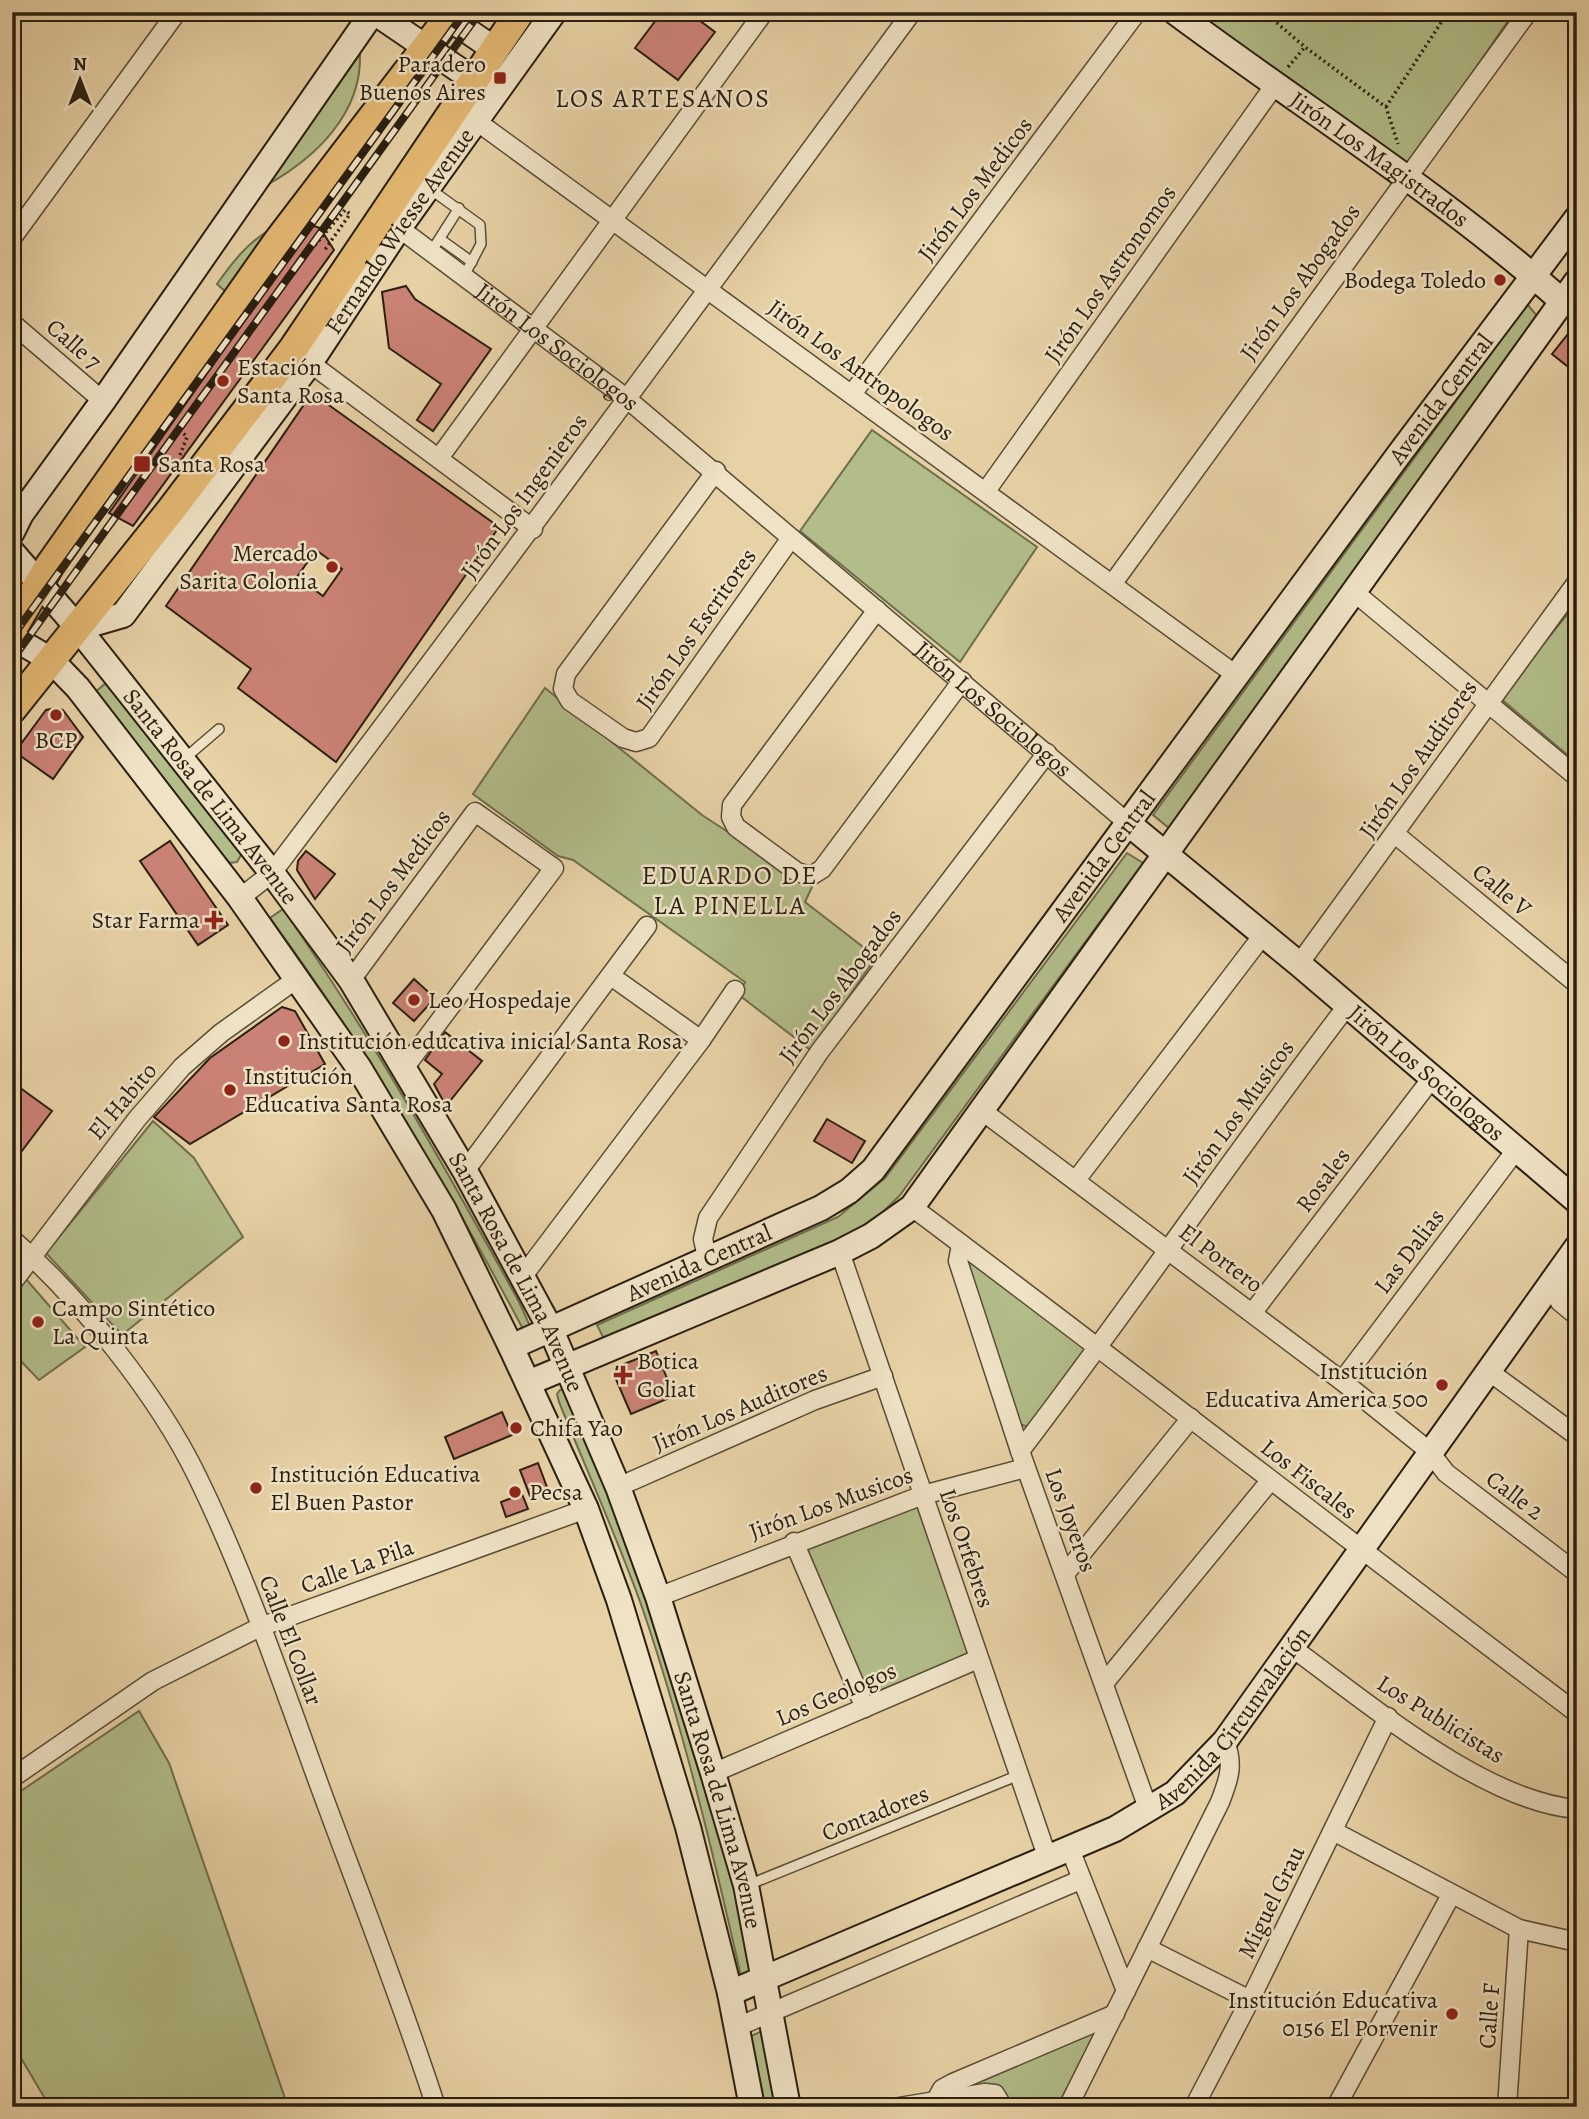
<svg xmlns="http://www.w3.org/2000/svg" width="1589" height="2119" font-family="Alegreya,serif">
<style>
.green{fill:#b2bd89;stroke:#6e6e4d;stroke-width:2}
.building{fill:#cb8276;stroke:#2a1f11;stroke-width:2;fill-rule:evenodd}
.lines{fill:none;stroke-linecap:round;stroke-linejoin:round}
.lane-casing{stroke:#594c36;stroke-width:12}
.street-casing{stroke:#594c36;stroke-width:21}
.secondary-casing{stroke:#2a1f11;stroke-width:28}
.primary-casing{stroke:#2a1f11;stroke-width:32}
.path{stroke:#2a1f11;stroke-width:3.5;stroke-dasharray:2 3.5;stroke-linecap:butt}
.lane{stroke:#efe2c5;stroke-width:9}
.street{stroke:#efe2c5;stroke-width:18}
.secondary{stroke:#efe2c5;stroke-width:24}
.primary{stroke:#e4b973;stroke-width:28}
.rail-casing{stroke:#2a1f11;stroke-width:8}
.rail{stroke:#efe2c5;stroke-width:5;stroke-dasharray:16;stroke-linecap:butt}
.poi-dot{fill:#8f2418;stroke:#efe2c5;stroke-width:2.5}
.labels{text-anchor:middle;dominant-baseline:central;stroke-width:5;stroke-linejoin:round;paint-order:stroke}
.poi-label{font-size:24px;fill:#2a1f11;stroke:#efe2c5;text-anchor:start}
.street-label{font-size:24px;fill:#2a1f11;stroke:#efe2c5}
.neighbourhood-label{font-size:26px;letter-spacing:2px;fill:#2a1f11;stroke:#efe2c5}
</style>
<rect width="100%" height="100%" fill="#e7d2a6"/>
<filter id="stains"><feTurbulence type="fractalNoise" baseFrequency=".00286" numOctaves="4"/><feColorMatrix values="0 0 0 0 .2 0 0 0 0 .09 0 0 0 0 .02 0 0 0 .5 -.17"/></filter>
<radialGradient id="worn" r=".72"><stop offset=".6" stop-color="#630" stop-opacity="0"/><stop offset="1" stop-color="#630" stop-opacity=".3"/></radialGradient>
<!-- green -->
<g class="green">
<path d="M1189 12H1514L1409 166Z"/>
<path d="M360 54C362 114 315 158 267 185Z"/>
<path d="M274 227 227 293 217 284C234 260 249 241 274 227Z"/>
<path d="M1527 304 1538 317 1169 828 1153 815Z"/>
<path d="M872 430 1037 547 960 662 800 531Z"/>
<path d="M1577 602V763L1500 698Z"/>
<path d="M106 683 239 849 241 855 237 862 229 863 94 693Z"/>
<path d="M545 688 702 815 812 887 805 902 876 957 812 1051 739 995 745 982 573 860 558 856 473 794Z"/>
<path d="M1127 853 1143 863 900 1195 872 1223 832 1246 607 1345 597 1325 838 1217 885 1178Z"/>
<path d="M283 909C371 1035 445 1167 519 1302L530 1326 524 1331C448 1187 366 1049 270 918Z"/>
<path d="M153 1121 194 1158 243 1237 122 1335 46 1253Z"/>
<path d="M971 1262 1087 1346 1029 1427 1019 1424 968 1265Z"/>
<path d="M26 1279 85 1347 39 1380 12 1352V1297Z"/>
<path d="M560 1390H566L603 1472 716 1802 758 1975 742 1981C714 1856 684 1731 643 1610 618 1539 587 1471 559 1402L557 1394Z"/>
<path d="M915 1500 969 1654 869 1695 805 1544Z"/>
<path d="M139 1711 169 1763 288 2107H50L12 2043V1797Z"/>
<path d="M1103 2021 1057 2107H1008C995 2080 989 2085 962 2087Z"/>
<path d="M767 2029 779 2107H763L751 2036Z"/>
</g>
<!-- building -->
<g class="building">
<path d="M662 12H688L715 32 678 80 635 48Z"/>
<path d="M311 225 320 228 334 250 133 526 109 513Z"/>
<path d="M406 286 415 299 491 349 433 431 417 420 441 384 389 348 382 292Z"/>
<path d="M1568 334 1577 341V374L1552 354Z"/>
<path d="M312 393 499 527 336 762 238 688 251 669 166 606ZM316 550 342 569 323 596 297 577Z"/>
<path d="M56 708 63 710 83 737 53 779 15 752 46 710Z"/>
<path d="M170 841 228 925 198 945 140 861Z"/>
<path d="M306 851 335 874 315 899 297 870 298 861Z"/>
<path d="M414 979 435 998 414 1021 393 1003Z"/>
<path d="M282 1007 295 1011 325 1064 190 1144 154 1117 210 1058Z"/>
<path d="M445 1032 482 1061 446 1106 434 1084 442 1074 425 1060Z"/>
<path d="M12 1082 52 1111 12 1164Z"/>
<path d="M827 1119 865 1141 852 1163 814 1141Z"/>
<path d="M656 1351 674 1396 631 1414 615 1377 617 1367Z"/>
<path d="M502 1412 512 1435 454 1459 445 1437Z"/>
<path d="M538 1463 548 1490 530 1496 520 1470Z"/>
<path d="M522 1494 528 1509 506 1517 501 1502Z"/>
</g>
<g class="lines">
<!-- lane casing -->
<g class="lane-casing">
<g id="lane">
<path d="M430 189 480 225 481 244 464 276"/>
<path d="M440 239 472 262"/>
<path d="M431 252 459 208"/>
<path d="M184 759 219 729"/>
<path d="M748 1885 1019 1775"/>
</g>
</g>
<!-- street casing -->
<g class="street-casing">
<g id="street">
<path d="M468 115 1236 675"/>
<path id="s1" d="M399 228 626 398 1129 824"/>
<path d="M12 238 177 12"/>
<path d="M12 323 103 401"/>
<path d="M310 363 533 529"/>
<path d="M852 394 1137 12"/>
<path d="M439 458 764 12"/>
<path d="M716 471 566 674 563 689 570 701 623 738 636 742 649 738 791 538"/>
<path d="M986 491 1274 86"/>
<path d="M1113 583 1528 12"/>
<path d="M1354 592 1577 777"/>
<path d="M877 610 732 805 731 817 736 827 797 872 811 876 822 869 962 681"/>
<path d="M1395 834 1577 984"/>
<path d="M240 898 272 873C488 588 700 300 912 12"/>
<path d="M1299 964 1577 582"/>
<path d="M611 976 701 1040"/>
<path d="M351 980 475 812 554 868 405 1067"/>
<path d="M981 1110 1342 1381 1429 1451 1446 1473 1577 1573"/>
<path d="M465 1171 647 926"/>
<path d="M1076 1180 1263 935"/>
<path d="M912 1207C1135 1374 1354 1545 1577 1713"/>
<path d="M12 1239C80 1298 158 1396 197 1476 246 1576 282 1683 320 1787 359 1893 401 1999 436 2107"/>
<path d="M961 1245 958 1261 1020 1451 1149 1811"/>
<path d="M840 1252 1048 1859"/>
<path d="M1571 1255 1574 1270 1560 1302 1577 1316"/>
<path d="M708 1262 703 1239 708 1218 820 1051 1047 753"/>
<path d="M523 1276 701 1040 735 990"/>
<path d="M12 1283 137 1119 182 1067 221 1033 298 978"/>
<path d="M1253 1312 1432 1078"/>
<path d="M1487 1370 1577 1436"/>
<path d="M1342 1381 1516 1150"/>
<path d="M1020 1451C1132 1305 1235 1152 1347 1006"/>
<path d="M618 1487 815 1400 883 1376"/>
<path d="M794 1542 865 1708"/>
<path d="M1065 1574 1191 1418"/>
<path d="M658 1597 923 1495 1025 1468"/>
<path d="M1291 1647C1366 1701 1484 1802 1577 1809"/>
<path d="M1105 1682 1270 1481"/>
<path d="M713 1773 978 1659"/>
<path d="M12 1778 153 1681 260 1627 586 1509"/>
<path d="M1333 1831 1519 1929 1577 1942"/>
<path d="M1070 1849 1126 1991"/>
<path d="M1147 1948 1250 2000"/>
<path d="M737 2027 1080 1880"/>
<path d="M936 2100 942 2089 953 2083 1115 2014"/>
<path d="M899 2107 985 2093 995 2094 1003 2107"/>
<path d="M1068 2107 1220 1802C1229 1779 1234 1765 1225 1741"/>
<path d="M1194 2107 1250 2000 1388 1717"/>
<path d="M1336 2107 1451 1895"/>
<path d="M1507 2107 1519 1929"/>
</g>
</g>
<!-- secondary casing -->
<g class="secondary-casing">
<g id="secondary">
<path d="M374 12 474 80"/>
<path d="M440 12 494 49"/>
<path id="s2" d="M1175 12C1304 108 1441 194 1562 301"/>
<path d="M12 532 21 514 103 401 373 12"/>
<path id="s3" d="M12 552 78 628 272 873 351 980 465 1171 551 1330 618 1487 658 1597 713 1773 746 1885 788 2107"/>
<path id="s4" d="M78 628 123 615 310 363 399 228 554 12"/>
<path d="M12 637 51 660 78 688 240 898 359 1068 444 1210 511 1347 586 1509 619 1600 688 1827 730 1993 752 2107"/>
<path id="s5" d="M1129 824 1299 964 1577 1201"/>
<path id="s6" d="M511 1347 821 1208 849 1191 873 1170 1400 453 1577 218"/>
<path d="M528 1383 840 1252 871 1236 912 1207 1577 281"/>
<path id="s7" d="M730 1993 1115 1829 1175 1793 1225 1741 1577 1247"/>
</g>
</g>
<!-- primary casing -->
<g class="primary-casing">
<g id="primary">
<path d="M12 629 50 565 278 241 453 12"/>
<path d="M12 709 171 510 293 349 520 12"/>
</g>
</g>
<!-- path -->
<g class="path">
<path d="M1264 12 1305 47 1386 107 1398 144"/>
<path d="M1288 67 1305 47"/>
<path d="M1386 107 1448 12"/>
<path d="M315 245 345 210 350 214 324 251"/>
<path d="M180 455 187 437 183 433"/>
</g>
<!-- lane -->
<use href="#lane" class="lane"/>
<!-- street -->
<use href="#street" class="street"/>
<!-- secondary -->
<use href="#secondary" class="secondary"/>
<!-- primary -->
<use href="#primary" class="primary"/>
<!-- rail casing -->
<g class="rail-casing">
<g id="rail">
<path d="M12 637 465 12"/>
<path d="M12 660 480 12"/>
</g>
</g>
<!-- rail -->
<use href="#rail" class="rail"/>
</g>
<!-- markers -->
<g class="poi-dot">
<rect x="493" y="71" width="14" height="14" rx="3.5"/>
<circle cx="1500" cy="280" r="7"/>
<circle cx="223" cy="381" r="7"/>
<rect x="133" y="455" width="18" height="18" rx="3.5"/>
<circle cx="332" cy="567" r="7"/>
<circle cx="56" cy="715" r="7"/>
<path d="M210.5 909.5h7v7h7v7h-7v7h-7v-7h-7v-7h7z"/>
<circle cx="414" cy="1000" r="7"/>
<circle cx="284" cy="1041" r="7"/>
<circle cx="230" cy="1090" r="7"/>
<circle cx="38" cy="1322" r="7"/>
<path d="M619.5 1364.5h7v7h7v7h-7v7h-7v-7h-7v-7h7z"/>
<circle cx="1442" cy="1385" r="7"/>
<circle cx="516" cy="1428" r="7"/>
<circle cx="256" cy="1488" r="7"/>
<circle cx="515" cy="1492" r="7"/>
<circle cx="1452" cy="2014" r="7"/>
</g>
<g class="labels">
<!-- poi labels -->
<g class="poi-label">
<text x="486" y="64" text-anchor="end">Paradero<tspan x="486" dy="28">Buenos Aires</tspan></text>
<text x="1486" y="280" text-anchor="end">Bodega Toledo</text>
<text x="237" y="367">Estación<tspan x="237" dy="28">Santa Rosa</tspan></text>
<text x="158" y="464">Santa Rosa</text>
<text x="318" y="553" text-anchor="end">Mercado<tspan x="318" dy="28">Sarita Colonia</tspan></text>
<text x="56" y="740" text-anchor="middle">BCP</text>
<text x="200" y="920" text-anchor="end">Star Farma</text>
<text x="428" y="1000">Leo Hospedaje</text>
<text x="298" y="1041">Institución educativa inicial Santa Rosa</text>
<text x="244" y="1076">Institución<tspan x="244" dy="28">Educativa Santa Rosa</tspan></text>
<text x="52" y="1308">Campo Sintético<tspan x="52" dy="28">La Quinta</tspan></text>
<text x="637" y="1361">Botica<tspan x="637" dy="28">Goliat</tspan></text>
<text x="1428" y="1371" text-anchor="end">Institución<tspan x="1428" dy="28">Educativa America 500</tspan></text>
<text x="530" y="1428">Chifa Yao</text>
<text x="270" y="1474">Institución Educativa<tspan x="270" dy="28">El Buen Pastor</tspan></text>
<text x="529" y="1492">Pecsa</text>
<text x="1438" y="2000" text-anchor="end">Institución Educativa<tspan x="1438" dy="28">0156 El Porvenir</tspan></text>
</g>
<!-- street labels -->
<g class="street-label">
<text stroke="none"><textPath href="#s2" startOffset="252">Jirón Los Magistrados</textPath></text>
<text transform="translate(975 189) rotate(-53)">Jirón Los Medicos</text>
<text stroke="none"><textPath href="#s4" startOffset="520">Fernando Wiesse Avenue</textPath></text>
<text transform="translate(1110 274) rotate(-55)">Jirón Los Astronomos</text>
<text transform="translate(1300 282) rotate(-54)">Jirón Los Abogados</text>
<text transform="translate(74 344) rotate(41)">Calle 7</text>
<text stroke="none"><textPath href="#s1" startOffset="198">Jirón Los Sociologos</textPath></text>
<text transform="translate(861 370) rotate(36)">Jirón Los Antropologos</text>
<text stroke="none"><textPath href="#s6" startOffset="1362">Avenida Central</textPath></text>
<text transform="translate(524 496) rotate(-54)">Jirón Los Ingenieros</text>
<text transform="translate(696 629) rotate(-55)">Jirón Los Escritores</text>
<text stroke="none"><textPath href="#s1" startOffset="765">Jirón Los Sociologos</textPath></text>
<text transform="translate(1418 759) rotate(-55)">Jirón Los Auditores</text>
<text stroke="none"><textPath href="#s3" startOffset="315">Santa Rosa de Lima Avenue</textPath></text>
<text stroke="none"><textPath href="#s6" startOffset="794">Avenida Central</textPath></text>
<text transform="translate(393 881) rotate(-53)">Jirón Los Medicos</text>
<text transform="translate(1502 890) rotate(40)">Calle V</text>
<text transform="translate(840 986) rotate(-53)">Jirón Los Abogados</text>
<text stroke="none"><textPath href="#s5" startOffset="388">Jirón Los Sociologos</textPath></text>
<text transform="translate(122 1101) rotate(-50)">El Habito</text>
<text transform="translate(1238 1112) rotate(-54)">Jirón Los Musicos</text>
<text transform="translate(1323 1180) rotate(-53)">Rosales</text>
<text transform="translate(1409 1251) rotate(-53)">Las Dalias</text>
<text transform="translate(1221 1258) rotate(37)">El Portero</text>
<text stroke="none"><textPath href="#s6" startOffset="206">Avenida Central</textPath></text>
<text stroke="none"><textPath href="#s3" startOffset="882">Santa Rosa de Lima Avenue</textPath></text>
<text transform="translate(740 1408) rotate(-23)">Jirón Los Auditores</text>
<text transform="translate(1309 1479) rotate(38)">Los Fiscales</text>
<text transform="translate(1515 1495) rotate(37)">Calle 2</text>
<text transform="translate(831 1503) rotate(-20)">Jirón Los Musicos</text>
<text transform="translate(1071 1520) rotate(70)">Los Joyeros</text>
<text transform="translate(967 1548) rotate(71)">Los Orfebres</text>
<text transform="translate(357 1566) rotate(-20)">Calle La Pila</text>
<text transform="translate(291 1640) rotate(69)">Calle El Collar</text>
<text transform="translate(836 1694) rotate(-23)">Los Geologos</text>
<text stroke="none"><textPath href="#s7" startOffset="583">Avenida Circunvalación</textPath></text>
<text transform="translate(1441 1719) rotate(32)">Los Publicistas</text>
<text stroke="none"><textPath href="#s3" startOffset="1449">Santa Rosa de Lima Avenue</textPath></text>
<text transform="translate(875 1813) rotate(-22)">Contadores</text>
<text transform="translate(1271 1902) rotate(-64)">Miguel Grau</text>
<text transform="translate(1489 2016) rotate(-86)">Calle F</text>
</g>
<!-- neighbourhood labels -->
<g class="neighbourhood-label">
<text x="663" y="98">LOS ARTESANOS</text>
<text x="730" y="875">EDUARDO DE<tspan x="730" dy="30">LA PINELLA</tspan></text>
</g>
</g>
<!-- margin -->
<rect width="1589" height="2119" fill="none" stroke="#e7d2a6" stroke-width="42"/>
<rect x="14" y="14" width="1561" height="2091" fill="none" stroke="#2a1f11" stroke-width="3.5"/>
<rect x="21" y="21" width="1547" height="2077" fill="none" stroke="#2a1f11" stroke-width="2"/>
<!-- north arrow -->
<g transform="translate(80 80)" stroke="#efe2c5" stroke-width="5" paint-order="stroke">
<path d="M0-5L12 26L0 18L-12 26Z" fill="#2a1f11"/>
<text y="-10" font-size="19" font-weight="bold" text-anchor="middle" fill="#2a1f11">N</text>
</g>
<rect width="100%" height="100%" filter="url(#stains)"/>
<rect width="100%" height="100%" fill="url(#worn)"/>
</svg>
